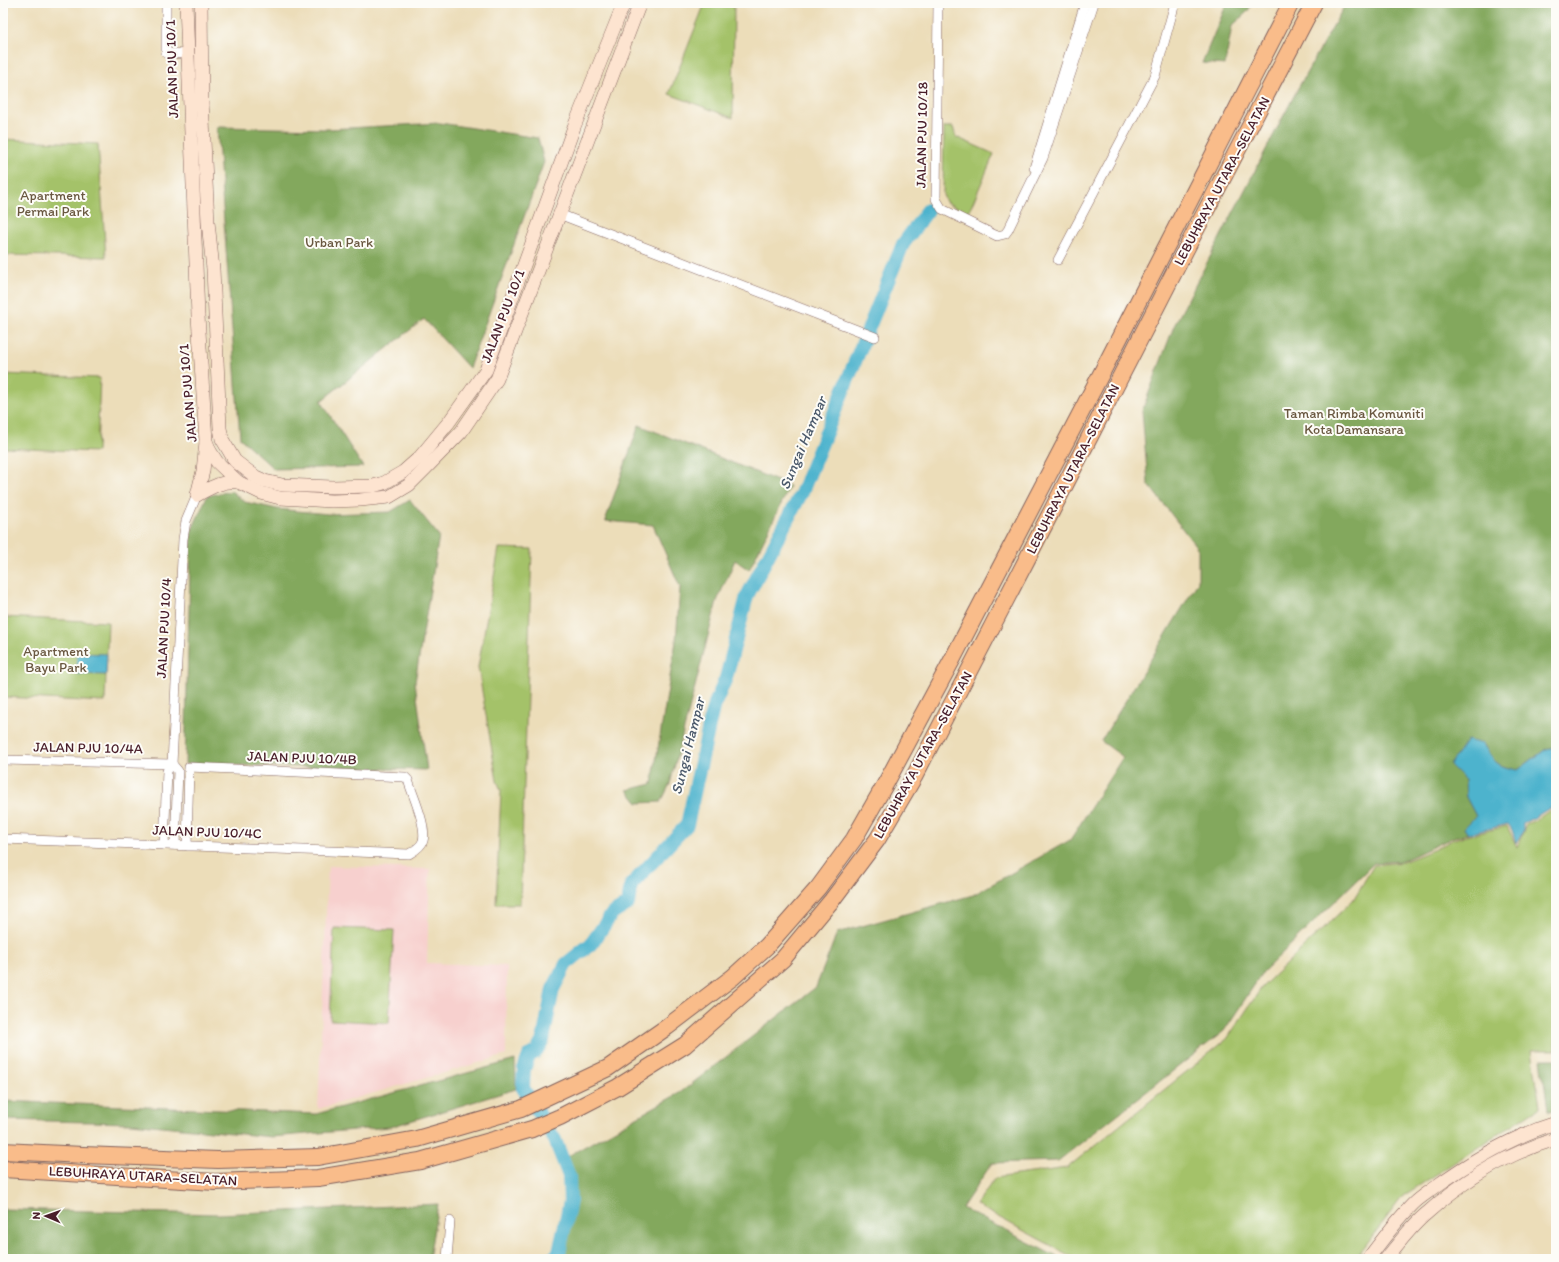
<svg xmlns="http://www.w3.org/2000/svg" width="1559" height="1262" font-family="Itim,sans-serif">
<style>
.built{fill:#f7d0ce}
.green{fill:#a4c269;stroke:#77704a}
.forest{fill:#83a85d;stroke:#666444}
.water{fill:#4eb3cd;stroke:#4c697c}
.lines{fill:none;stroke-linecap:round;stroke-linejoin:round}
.river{stroke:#4eb3cd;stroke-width:14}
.street-casing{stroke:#83625d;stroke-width:10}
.secondary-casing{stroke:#83625d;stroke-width:14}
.highway-casing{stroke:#83625d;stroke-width:18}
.street{stroke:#fff;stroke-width:9}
.secondary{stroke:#fde4d0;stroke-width:13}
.highway{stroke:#f9bc8a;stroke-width:16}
.labels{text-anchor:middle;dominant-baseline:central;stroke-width:4;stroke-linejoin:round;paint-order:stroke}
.street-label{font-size:14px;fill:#4a1f2b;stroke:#fdfcf7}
.park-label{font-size:14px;fill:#6a5841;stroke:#fdfcf7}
.water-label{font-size:15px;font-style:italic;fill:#4c5a6c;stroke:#fdfcf7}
</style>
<rect width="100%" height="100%" fill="#fdfcf7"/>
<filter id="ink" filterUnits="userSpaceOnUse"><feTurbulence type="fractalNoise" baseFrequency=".025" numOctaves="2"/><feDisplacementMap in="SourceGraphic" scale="8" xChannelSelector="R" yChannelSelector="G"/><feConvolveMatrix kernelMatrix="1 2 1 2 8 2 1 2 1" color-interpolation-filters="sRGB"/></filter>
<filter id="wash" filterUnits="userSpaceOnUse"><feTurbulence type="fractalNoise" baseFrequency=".012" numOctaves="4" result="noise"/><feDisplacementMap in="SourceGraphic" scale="16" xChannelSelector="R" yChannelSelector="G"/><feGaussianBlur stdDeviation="0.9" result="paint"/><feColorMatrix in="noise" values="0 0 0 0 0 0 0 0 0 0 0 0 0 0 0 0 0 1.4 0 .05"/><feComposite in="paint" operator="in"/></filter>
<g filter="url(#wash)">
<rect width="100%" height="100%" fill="#ecddb9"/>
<!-- built -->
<path class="built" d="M328 866 430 869 427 963 507 966 506 1055 318 1109Z"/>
<!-- green -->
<g class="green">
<path d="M705 3H734L733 118 669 94Z"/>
<path d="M944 127H953L956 137 994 154 968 214 946 202 943 195Z"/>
<path d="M3 139 98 144 106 257 3 255Z"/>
<path d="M3 374 100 378 97 452 3 448Z"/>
<path d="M499 548 532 549 520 904H496L501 790 497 781 478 667Z"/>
<path d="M3 617 108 622 105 702 3 697Z"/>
<path d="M1556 806V1050H1532L1540 1107 1403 1196 1355 1259H1076L976 1205 995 1178 1067 1168 1227 1039 1262 987 1353 900 1374 865 1403 862 1435 849 1454 839 1507 826 1517 847 1526 824 1536 820Z"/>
<path d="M334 928 394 930 389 1023 330 1020Z"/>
</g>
<!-- forest -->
<g class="forest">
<path d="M1227 3H1252L1248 11 1232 26 1225 65 1202 63Z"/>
<path d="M1346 3H1556V747L1546 749 1518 770C1496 766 1495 763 1483 744L1459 753 1450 765 1465 780 1466 797 1476 816 1464 828 1468 834 1454 837 1402 861 1374 863 1263 972 1224 1031 1058 1161 992 1163 962 1208 1061 1259H559L563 1255 574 1201V1175L568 1156 681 1092 816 987 837 933 973 895 1070 840 1123 757 1101 741 1198 582V549L1148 484 1142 411 1174 326 1297 90Z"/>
<path d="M440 123 538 138 544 162 469 368 424 319 321 401 363 467 274 469 240 438 217 127 328 129Z"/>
<path d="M639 425 790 486 749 570 735 560 717 601 670 784 661 802 638 803 627 790 652 784 676 641 680 587 653 525 605 521Z"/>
<path d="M231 491 245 502 277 509 328 514 390 512 410 500 439 536 415 682 427 770 185 764 191 532 207 496Z"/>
<path d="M1541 1059H1556V1110L1548 1111Z"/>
<path d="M515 1060 516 1089 390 1127 272 1137 131 1123 3 1120V1101L316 1114Z"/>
<path d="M438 1204 429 1259H3V1209L219 1214Z"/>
</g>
<!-- water -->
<g class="water">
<path d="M77 653 107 654 106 675 77 674Z"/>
<path d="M1467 740 1483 744C1495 763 1496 766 1518 770L1546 749 1556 747V804L1534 818 1523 823V831L1516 843 1512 830 1508 824 1468 834 1464 828 1476 816 1466 797 1465 780 1450 765Z"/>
</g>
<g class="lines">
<!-- river -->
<path class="river" d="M552 1259 559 1253 570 1201 569 1176 555 1140 523 1088 524 1069 529 1056 537 1051 543 1040 553 989 566 964 591 944 612 914 628 904 631 885 687 825 713 708 726 678 747 596 801 494 903 244 928 210"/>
</g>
</g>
<g filter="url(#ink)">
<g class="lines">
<!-- street casing -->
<g class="street-casing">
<g id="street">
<path d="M166 3V53L187 54"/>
<path d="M938 3 936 199 942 209 997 236 1005 234 1008 230 1043 158 1094 3"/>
<path d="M1034 168 1085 3"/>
<path d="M559 214 875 337"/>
<path d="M1058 260 1155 76 1175 3"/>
<path d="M3 760 172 764"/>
<path d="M172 764 178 771 175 845"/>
<path d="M3 839 409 854C414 851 421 847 423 841 427 826 413 796 408 780L405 777 189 767 187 846"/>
<path d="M164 845 167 771 172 764 183 539 186 521 197 495"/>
<path d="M447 1259 450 1221"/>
</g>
</g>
<!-- secondary casing -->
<g class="secondary-casing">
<g id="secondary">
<path d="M186 3 198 316 206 441 210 451 217 462 238 482 261 493 280 498 332 501 360 500 389 497 409 485 425 469 461 432 497 379 640 3"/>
<path d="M201 3 202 100 208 222 213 269 220 428 222 439 235 461 256 477 265 481 282 485 333 487 373 486 384 483 403 472 420 457 449 422 486 370 574 127 624 3"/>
<path d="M197 495 203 471 206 442"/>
<path d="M197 495C210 488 222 480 238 482"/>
<path d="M1368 1259C1382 1240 1396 1221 1413 1204 1419 1198 1427 1193 1435 1187 1471 1161 1513 1136 1556 1123"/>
<path d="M1386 1259C1399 1243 1411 1226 1427 1213 1464 1180 1508 1153 1556 1139"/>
</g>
</g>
<!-- highway casing -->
<g class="highway-casing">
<g id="highway">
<path d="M3 1151 83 1155 218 1160 318 1157 417 1139 521 1109 608 1068 667 1027 733 977 767 946 818 888 854 839 887 781 951 662 1101 374 1291 3"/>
<path d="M3 1169 215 1182 318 1178 420 1161 532 1129 560 1117 618 1087 685 1045 783 959 832 900 877 840 914 777 1026 561 1186 249 1314 3"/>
</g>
</g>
<!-- street -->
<use href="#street" class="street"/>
<!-- secondary -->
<use href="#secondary" class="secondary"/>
<!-- highway -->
<use href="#highway" class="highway"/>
</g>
</g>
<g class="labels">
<!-- street labels -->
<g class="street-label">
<text transform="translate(172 69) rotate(-92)">JALAN PJU 10/1</text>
<text transform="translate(922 135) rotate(-89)">JALAN PJU 10/18</text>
<text transform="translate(1222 181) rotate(-62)">LEBUHRAYA UTARA–SELATAN</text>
<text transform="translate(503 316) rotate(-69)">JALAN PJU 10/1</text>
<text transform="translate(188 393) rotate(-95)">JALAN PJU 10/1</text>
<text transform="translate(1073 469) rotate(-63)">LEBUHRAYA UTARA–SELATAN</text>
<text transform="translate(164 628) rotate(-87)">JALAN PJU 10/4</text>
<text transform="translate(88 748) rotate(1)">JALAN PJU 10/4A</text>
<text transform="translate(923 755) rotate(-61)">LEBUHRAYA UTARA–SELATAN</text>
<text transform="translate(302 758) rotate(2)">JALAN PJU 10/4B</text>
<text transform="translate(207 832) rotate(2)">JALAN PJU 10/4C</text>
<text transform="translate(143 1176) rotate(3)">LEBUHRAYA UTARA–SELATAN</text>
</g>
<!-- park labels -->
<g class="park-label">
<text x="53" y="195">Apartment<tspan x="53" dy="16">Permai Park</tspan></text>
<text x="339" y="242">Urban Park</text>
<text x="1354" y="413">Taman Rimba Komuniti<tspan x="1354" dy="16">Kota Damansara</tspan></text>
<text x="56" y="651">Apartment<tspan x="56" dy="16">Bayu Park</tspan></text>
</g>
<!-- water labels -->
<g class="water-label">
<text transform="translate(803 443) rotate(-67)">Sungai Hampar</text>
<text transform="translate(688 746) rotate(-76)">Sungai Hampar</text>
</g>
</g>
<!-- margin -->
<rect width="1559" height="1262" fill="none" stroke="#fdfcf7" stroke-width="16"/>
<!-- north arrow -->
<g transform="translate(46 1216) rotate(272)" stroke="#fdfcf7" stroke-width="3" paint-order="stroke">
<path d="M0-3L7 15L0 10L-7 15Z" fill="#4a1f2b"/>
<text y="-6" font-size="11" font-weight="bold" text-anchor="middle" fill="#4a1f2b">N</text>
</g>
</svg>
